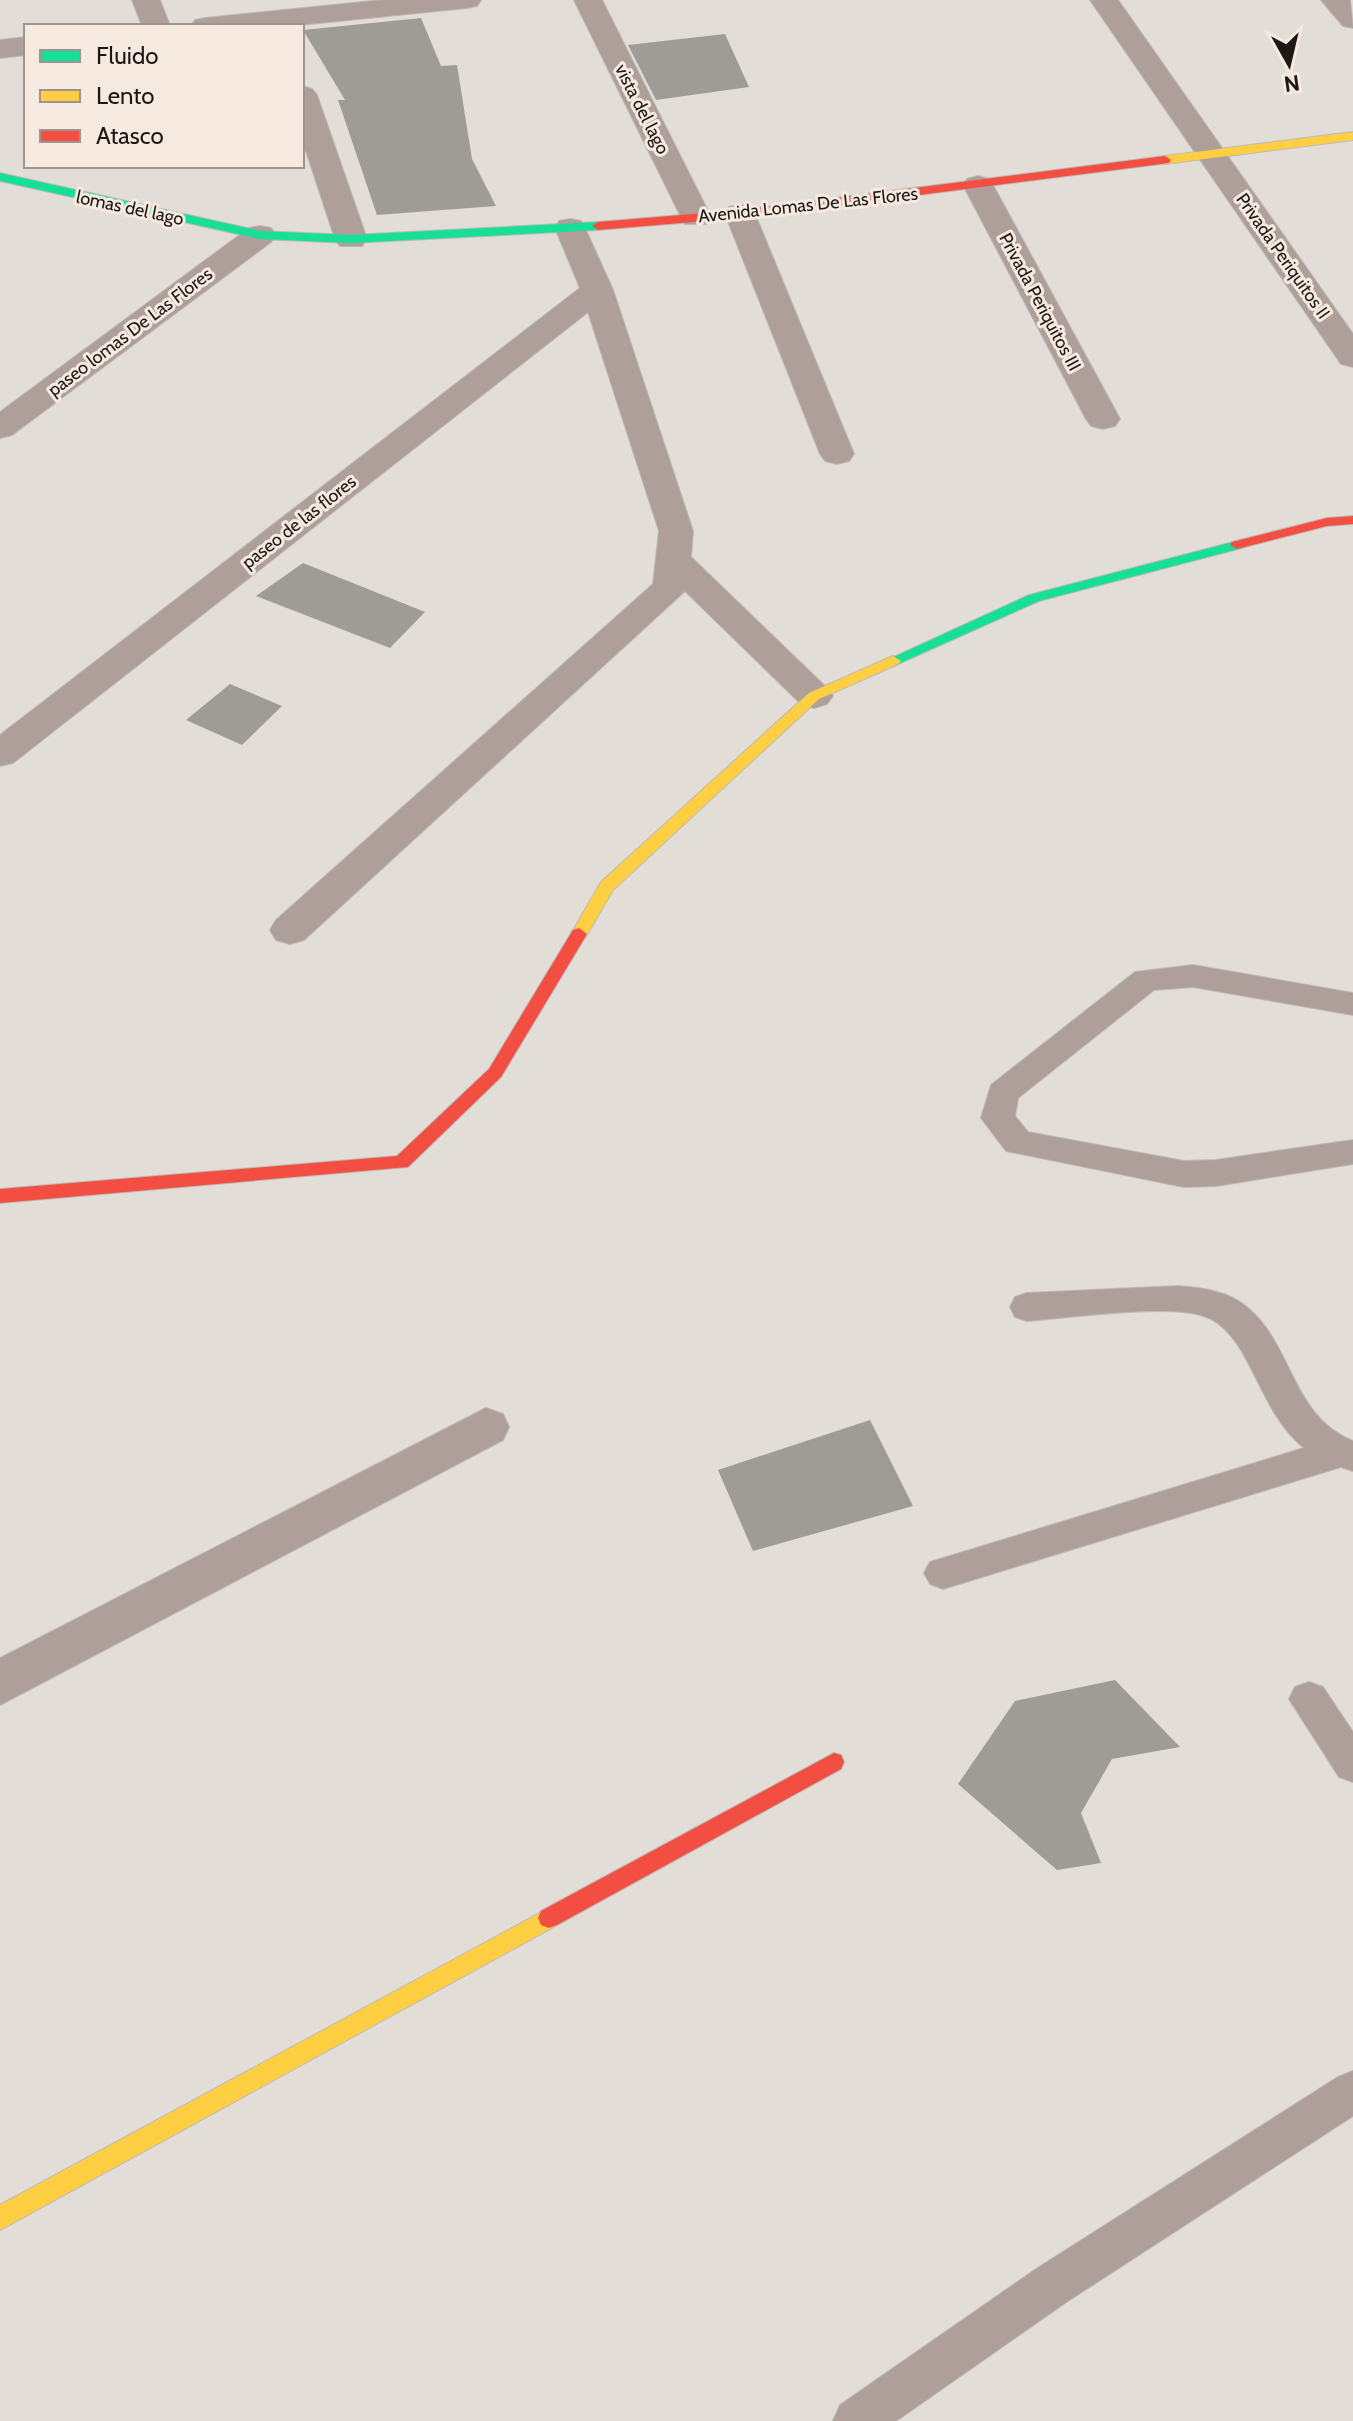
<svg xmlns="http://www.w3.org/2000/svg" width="1353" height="2421" font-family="Cabin,sans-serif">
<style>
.building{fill:#9f9c97}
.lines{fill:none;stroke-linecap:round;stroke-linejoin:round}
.lane-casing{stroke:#bebab6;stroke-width:2}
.street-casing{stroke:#bebab6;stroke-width:2}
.fast-casing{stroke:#bebab6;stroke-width:2}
.slow-casing{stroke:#bebab6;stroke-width:2}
.jam-casing{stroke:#bebab6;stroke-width:2}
.lane{fill:#ae9f9b;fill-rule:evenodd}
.street{fill:#ae9f9b;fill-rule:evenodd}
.fast{fill:#16e098;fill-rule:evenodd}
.slow{fill:#ffcf43;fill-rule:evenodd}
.jam{fill:#f24e42;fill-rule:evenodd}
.labels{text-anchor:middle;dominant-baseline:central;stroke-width:6;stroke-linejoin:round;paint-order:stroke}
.far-street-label{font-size:18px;fill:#1c1815;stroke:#f5e9e0}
</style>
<rect width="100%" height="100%" fill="#e3ddd8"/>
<!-- building -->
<g class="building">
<path d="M421 18 441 66 457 65 472 159 496 206 377 215 338 100H345L303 30Z"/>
<path d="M725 34 749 87 656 100 628 45Z"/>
<path d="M303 563 425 612 390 648 256 596Z"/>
<path d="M230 684 282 706 242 745 186 720Z"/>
<path d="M870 1420 913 1506 753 1551 718 1470Z"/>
<path d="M1115 1680 1180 1747 1112 1759 1081 1813 1101 1863 1057 1870 958 1784 1015 1701Z"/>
</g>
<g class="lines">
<!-- lane casing -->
<g class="lane-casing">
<g id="lane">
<path d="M1193 965 1353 993V1015L1193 987 1154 990 1018 1098 1015 1116 1028 1132 1184 1161 1216 1160 1353 1140V1164L1216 1186 1184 1187 1006 1151 981 1118 991 1085 1135 972Z"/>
<path d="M1178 1286C1203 1288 1229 1291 1248 1308 1293 1346 1292 1417 1353 1441V1471L1341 1467 943 1589 930 1584 924 1573 930 1562 1304 1448C1273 1423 1261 1384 1241 1350 1233 1337 1221 1322 1206 1317 1171 1303 1068 1318 1027 1321L1015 1317 1010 1307 1015 1297 1027 1293Z"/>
<path d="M1309 1682 1323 1687 1353 1732V1782L1339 1777 1289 1699 1295 1687Z"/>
<path d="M1353 2071V2116L1068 2301 896 2421H833L840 2405 1036 2269 1338 2077Z"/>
</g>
</g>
<!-- street casing -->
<g class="street-casing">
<g id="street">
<path d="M132 0H160L170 26H142Z"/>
<path d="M382 0H481L477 6 467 8 290 26H191L195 20 205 18Z"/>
<path d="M574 0H602L711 217 707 224H685L681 217Z"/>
<path d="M1090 0H1118L1353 334V367L1341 364Z"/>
<path d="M1321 0H1350L1353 28 1343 26Z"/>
<path d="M26 37V55L0 58V40Z"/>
<path d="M302 86 312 89 317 95 367 239 362 246H340L335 239 302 139Z"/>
<path d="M978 176 989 179 993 185 1120 419 1115 426 1103 429 1091 426 1086 419 963 185 967 179Z"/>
<path d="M740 205 751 207 755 214 854 454 849 461 837 464 825 461 820 454 725 214 729 207Z"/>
<path d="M570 219 581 221 585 228 613 290 693 531 691 557 827 688 833 696 827 704 814 708 801 704 685 591 304 940 290 944 276 940 270 930 276 920 653 584 659 531 588 312 13 763 0 766V735L580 288 555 228 559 221Z"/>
<path d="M260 226 271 228 276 235 271 242 12 435 0 438V412L249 228Z"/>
<path d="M486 1408 503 1414 509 1427 503 1440 0 1705V1658Z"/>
</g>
</g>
<!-- fast casing -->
<g class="fast-casing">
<g id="fast">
<path d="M0 173 260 231 351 235 598 222 604 226 598 230 351 243 260 239 0 181Z"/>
<path d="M1237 541 1244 545 1242 548 1039 601 898 664 893 666 885 661 1029 595Z"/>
</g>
</g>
<!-- slow casing -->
<g class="slow-casing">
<g id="slow">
<path d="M1353 132V140L1165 164 1159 160 1165 156Z"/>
<path d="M893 656 901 661 898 664 819 699 613 890 585 938H573L571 934 601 882 809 693Z"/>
<path d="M549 1908 557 1911 560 1918 557 1925 0 2230V2205Z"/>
</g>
</g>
<!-- jam casing -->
<g class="jam-casing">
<g id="jam">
<path d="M1165 156 1171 160 1169 163 740 218 598 230 592 226 598 222 740 210Z"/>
<path d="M1353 516V524L1327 526 1237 549 1230 545 1232 542 1327 518Z"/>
<path d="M579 928 587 934 501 1077 408 1167 0 1203V1189L397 1156 489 1069 573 930Z"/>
<path d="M834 1753 841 1755 844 1762 841 1769 557 1925 549 1928 541 1925 538 1918 541 1911Z"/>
</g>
</g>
<!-- lane -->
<use href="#lane" class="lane"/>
<!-- street -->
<use href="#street" class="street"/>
<!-- fast -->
<use href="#fast" class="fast"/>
<!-- slow -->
<use href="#slow" class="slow"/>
<!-- jam -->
<use href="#jam" class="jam"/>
</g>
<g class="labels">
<!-- far-street labels -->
<g class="far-street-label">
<text transform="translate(642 109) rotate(63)">vista del lago</text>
<text transform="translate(808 205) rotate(-6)">Avenida Lomas De Las Flores</text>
<text transform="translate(130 208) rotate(12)">lomas del lago</text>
<text transform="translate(1283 256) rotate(55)">Privada Periquitos II</text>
<text transform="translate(1040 302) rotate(62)">Privada Periquitos III</text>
<text transform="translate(130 332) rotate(-37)">paseo lomas De Las Flores</text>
<text transform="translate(299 522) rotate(-38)">paseo de las flores</text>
</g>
</g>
<!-- legend -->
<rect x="24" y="24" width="280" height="144" fill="#f5e9e0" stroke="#9e958f" stroke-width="2"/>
<rect x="40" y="50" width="40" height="12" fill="#16e098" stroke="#9e958f" stroke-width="2"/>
<text x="96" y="64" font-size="24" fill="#1c1815">Fluido</text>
<rect x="40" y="90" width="40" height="12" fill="#ffcf43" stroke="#9e958f" stroke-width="2"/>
<text x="96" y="104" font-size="24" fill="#1c1815">Lento</text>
<rect x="40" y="130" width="40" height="12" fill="#f24e42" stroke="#9e958f" stroke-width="2"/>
<text x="96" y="144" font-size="24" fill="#1c1815">Atasco</text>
<!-- north arrow -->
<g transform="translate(1289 64) rotate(172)" stroke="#f5e9e0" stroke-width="6" paint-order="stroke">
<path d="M0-6L14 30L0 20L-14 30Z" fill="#1c1815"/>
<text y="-12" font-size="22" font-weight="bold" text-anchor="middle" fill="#1c1815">N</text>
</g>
</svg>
